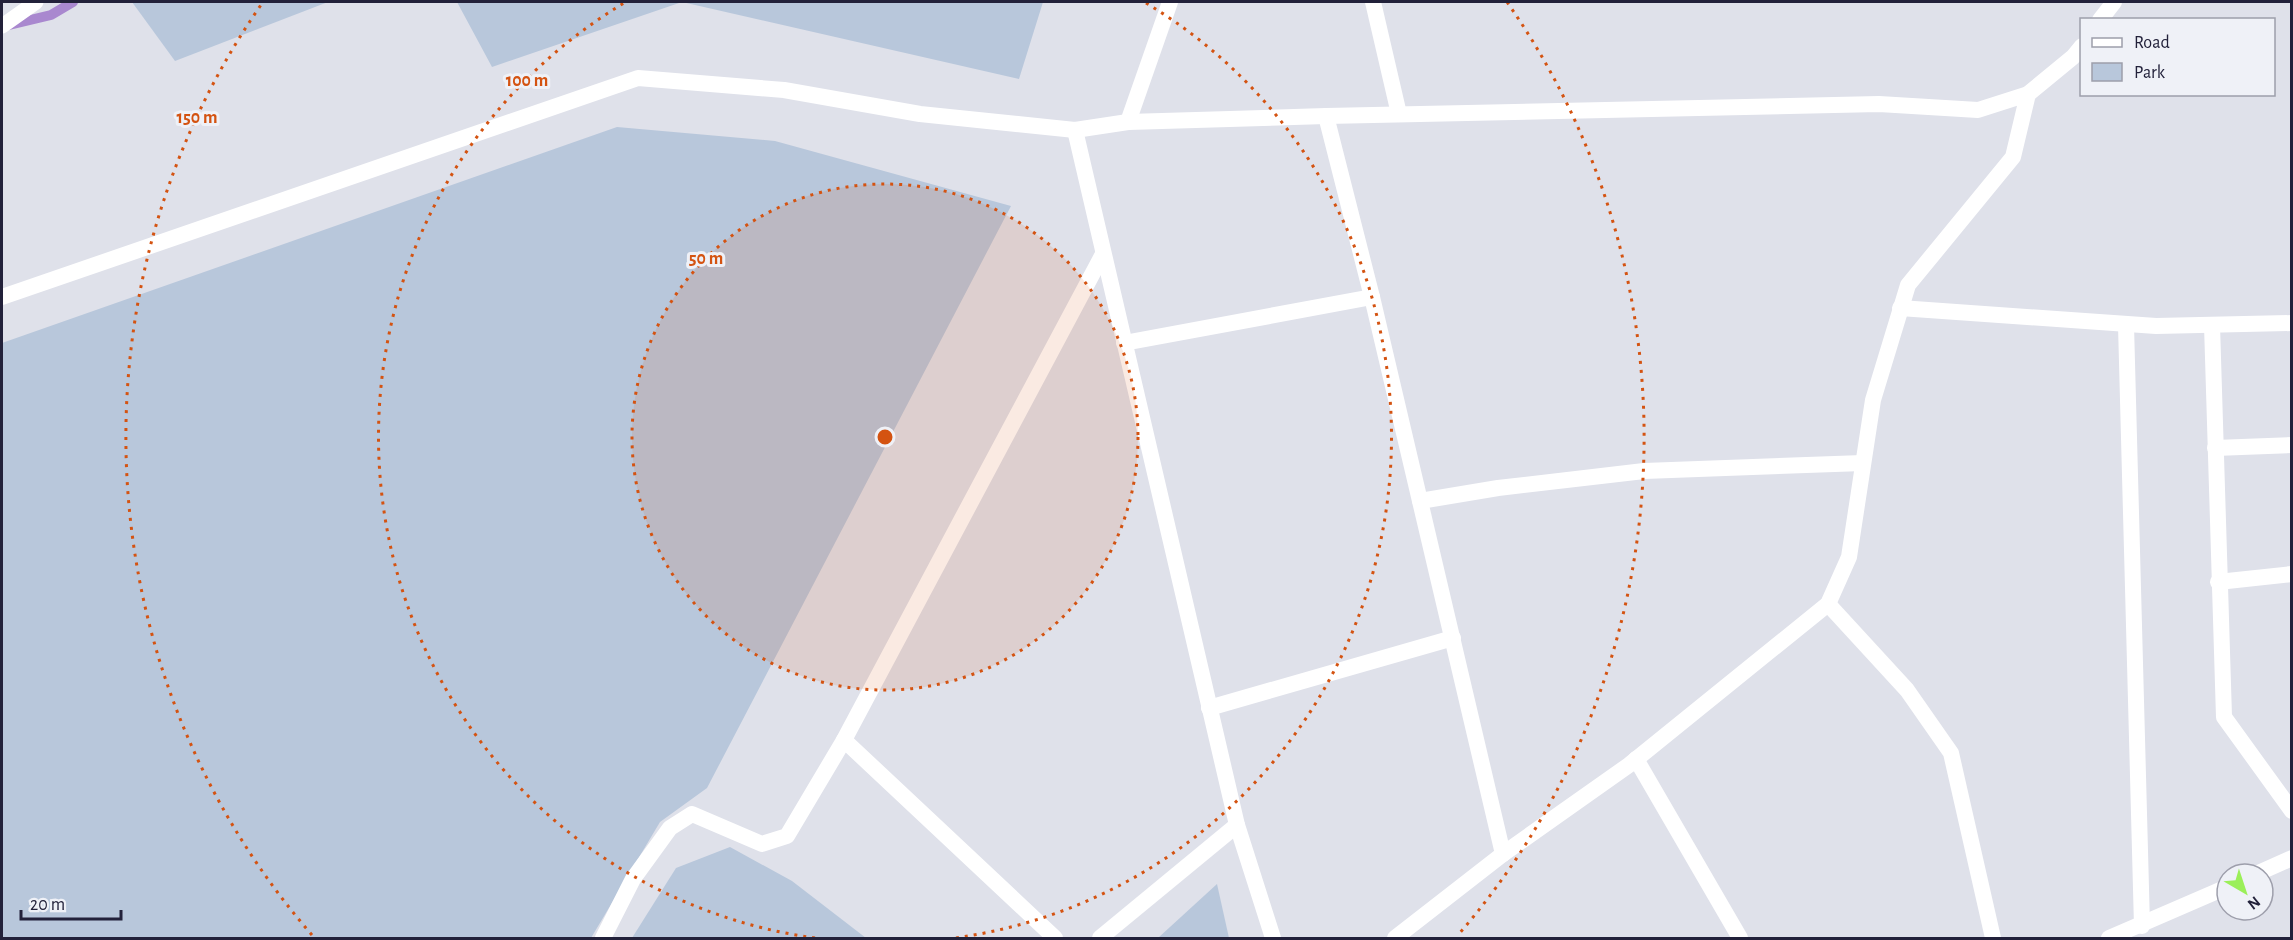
<svg xmlns="http://www.w3.org/2000/svg" width="2293" height="940" font-family="'Alegreya Sans',sans-serif">
<style>
.green{fill:#b8c7db}
.lines{fill:none;stroke-linecap:round;stroke-linejoin:round}
.stream{stroke:#a988cf;stroke-width:10}
.service{stroke:#fff;stroke-width:15}
.minor{stroke:#fff;stroke-width:16}
.tertiary{stroke:#fff;stroke-width:16}
.ring{fill:none;stroke:#d45311;stroke-width:3;stroke-dasharray:3 6}
.centre{fill:#d45311;stroke:#eff1f7;stroke-width:3}
.ring-label{font-size:18px;text-anchor:middle;font-weight:bold;fill:#d45311;stroke:#eff1f7;stroke-width:6;stroke-linejoin:round;paint-order:stroke}
</style>
<rect width="100%" height="100%" fill="#dfe1ea"/>
<!-- green -->
<g class="green">
<path d="M132 2H328L175 61Z"/>
<path d="M457 2H1043L1019 79 682 2 492 67Z"/>
<path d="M617 127 775 141 1011 206 707 788 660 822 591 938H2V343Z"/>
<path d="M730 847 792 881 866 938H632L676 868Z"/>
<path d="M1217 884 1229 938H1158Z"/>
</g>
<g class="lines">
<!-- stream -->
<path class="stream" d="M9 25 51 15 73 2"/>
<!-- service -->
<path class="service" d="M2 26 36 2"/>
<!-- minor -->
<g class="minor">
<path d="M1373 2 1399 114"/>
<path d="M1326 116 1372 297 1503 854"/>
<path d="M1128 122 1170 2"/>
<path d="M1075 130 1237 825 1273 938"/>
<path d="M1900 308 2156 326 2292 323"/>
<path d="M2126 325 2142 926"/>
<path d="M2212 325 2224 717 2292 811"/>
<path d="M1124 343 1372 297"/>
<path d="M2215 448 2292 445"/>
<path d="M1420 501 1498 488 1644 471 1863 463"/>
<path d="M2218 582 2292 574"/>
<path d="M1828 604 1907 690 1951 753 1993 938"/>
<path d="M1209 708 1453 638"/>
<path d="M844 740 1055 938"/>
<path d="M1636 759 1740 938"/>
<path d="M2256 874 2292 858"/>
<path d="M603 938 633 879 670 828 692 814 762 844 787 836 844 740 1103 254"/>
<path d="M1100 938 1237 825"/>
<path d="M1395 938 1503 854 1629 765 1828 604 1849 557 1873 400 1908 285 2013 157 2028 94"/>
<path d="M2109 938 2227 887"/>
</g>
<!-- tertiary -->
<g class="tertiary">
<path d="M2100 20 2114 2"/>
<path d="M2 297 638 78 784 90 920 114 1075 130 1128 122 1326 116 1879 104 1978 110 2028 94 2073 57 2082 46"/>
</g>
</g>
<!-- distance rings -->
<circle cx="885" cy="437" r="253" fill="#d45311" fill-opacity=".12"/>
<g class="ring">
<circle cx="885" cy="437" r="253"/>
<path d="M815 938A506 506 0 0 1 624 3M1146 3A506 506 0 0 1 955 938"/>
<path d="M312 935A759 759 0 0 1 263 2M1507 2A759 759 0 0 1 1458 935"/>
</g>
<circle cx="885" cy="437" r="9" class="centre"/>
<g class="ring-label">
<text x="527" y="86">100 m</text>
<text x="197" y="123">150 m</text>
<text x="706" y="264">50 m</text>
</g>
<!-- border -->
<rect width="2293" height="940" fill="none" stroke="#22213a" stroke-width="6"/>
<!-- legend -->
<rect x="2080" y="18" width="195" height="78" fill="#eff1f7" stroke="#9d9eab" stroke-width="1.5"/>
<rect x="2092" y="38" width="30" height="9" fill="#ffffff" stroke="#9d9eab" stroke-width="1.5"/>
<text x="2134" y="48" font-size="18" fill="#22213a">Road</text>
<rect x="2092" y="63" width="30" height="18" fill="#b8c7db" stroke="#9d9eab" stroke-width="1.5"/>
<text x="2134" y="78" font-size="18" fill="#22213a">Park</text>
<!-- north arrow -->
<g transform="translate(2245 892) rotate(141)"><circle r="28" fill="#eff1f7" stroke="#9d9eab" stroke-width="1.5"/>
<path d="M0-4.5L10 22L0 15L-10 22Z" fill="#9bef59"/>
<text y="-9" font-size="16" font-weight="bold" text-anchor="middle" fill="#22213a">N</text>
</g>
<!-- scale -->
<path d="M21 910v9h100v-9" fill="none" stroke="#22213a" stroke-width="3"/>
<text x="30" y="910" font-size="18" fill="#22213a" stroke="#eff1f7" stroke-width="4.5" paint-order="stroke">20 m</text>
</svg>
